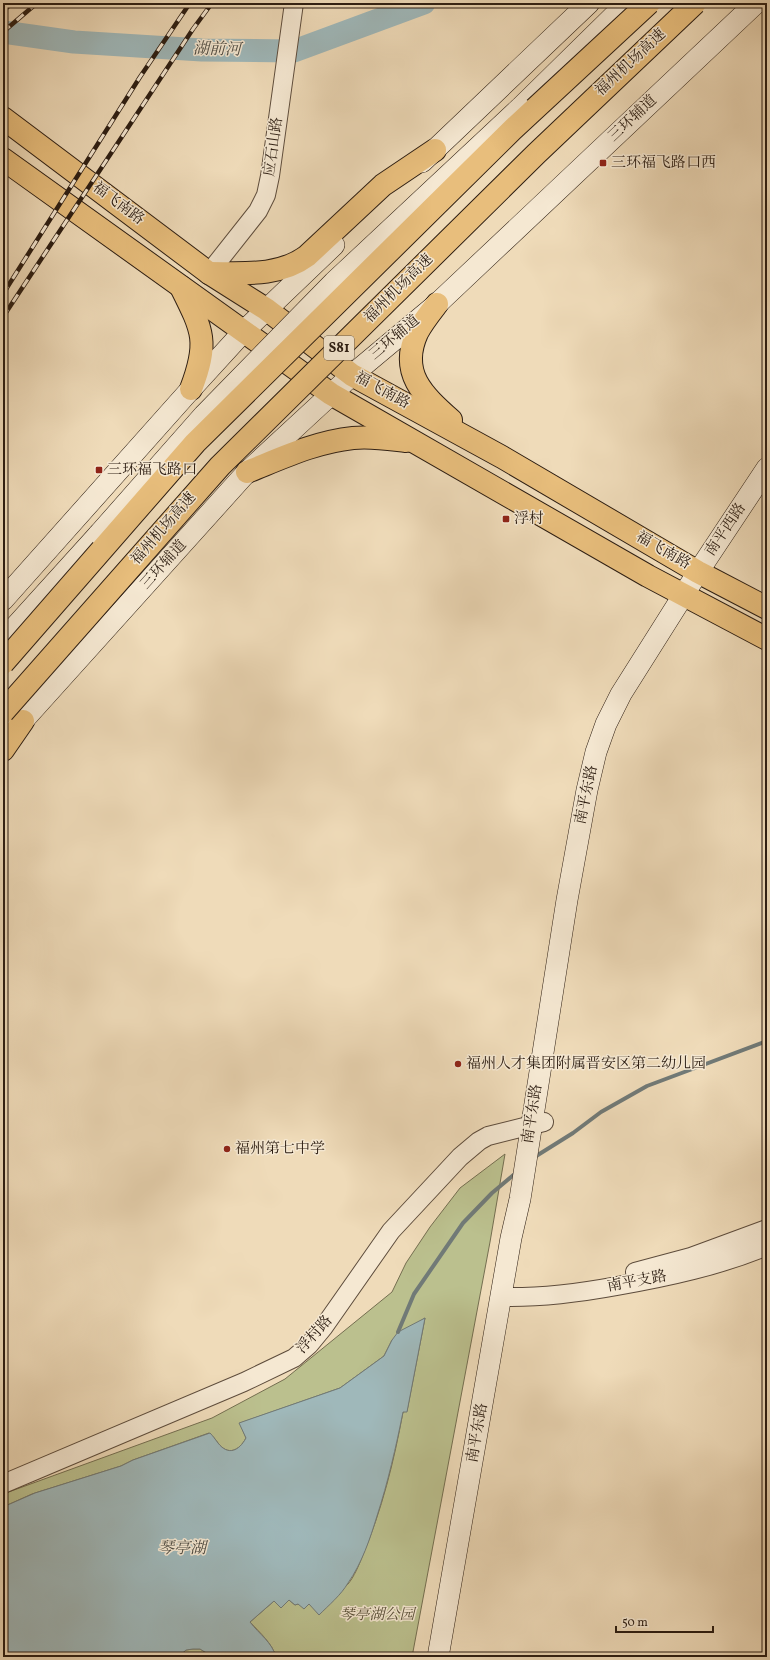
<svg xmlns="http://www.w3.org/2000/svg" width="770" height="1660" font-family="Vollkorn,'Noto Serif SC',serif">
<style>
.green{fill:#bbc08e;stroke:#746e50}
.water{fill:#9fb8ba;stroke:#717a77}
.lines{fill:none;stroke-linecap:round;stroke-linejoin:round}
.stream{stroke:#717a77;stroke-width:4}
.river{stroke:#9fb8ba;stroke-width:23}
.tertiary-casing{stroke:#5d4c3c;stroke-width:20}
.secondary-casing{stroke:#2c1d12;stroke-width:22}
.primary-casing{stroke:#2c1d12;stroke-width:24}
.trunk-casing{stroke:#2c1d12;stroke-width:24}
.tertiary{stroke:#f5e8d2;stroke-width:18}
.secondary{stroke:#f5e8d2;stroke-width:21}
.primary{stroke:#e8be7c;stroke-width:22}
.trunk{stroke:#e8be7c;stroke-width:22}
.rail-casing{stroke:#2c1d12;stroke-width:4.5}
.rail{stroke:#f5e8d2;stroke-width:3;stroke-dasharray:9;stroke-linecap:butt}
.secondary-bridge-casing{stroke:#2c1d12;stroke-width:22;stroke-linecap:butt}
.motorway-bridge-casing{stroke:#2c1d12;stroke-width:24;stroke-linecap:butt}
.secondary-bridge{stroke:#f5e8d2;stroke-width:21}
.motorway-bridge{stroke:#e8be7c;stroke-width:22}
.poi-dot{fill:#8f2418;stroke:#f5e8d2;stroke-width:1.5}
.labels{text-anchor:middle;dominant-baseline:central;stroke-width:3;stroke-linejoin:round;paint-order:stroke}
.shield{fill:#f5e8d2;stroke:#685a4c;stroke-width:1}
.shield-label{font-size:14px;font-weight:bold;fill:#2c1d12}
.street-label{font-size:15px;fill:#2c1d12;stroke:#f5e8d2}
.poi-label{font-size:15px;fill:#2c1d12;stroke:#f5e8d2;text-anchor:start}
.park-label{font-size:15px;font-style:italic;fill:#574e37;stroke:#f5e8d2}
.water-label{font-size:16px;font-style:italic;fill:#4e4c44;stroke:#f5e8d2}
</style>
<rect width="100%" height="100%" fill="#efdbb9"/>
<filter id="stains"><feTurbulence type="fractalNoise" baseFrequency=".005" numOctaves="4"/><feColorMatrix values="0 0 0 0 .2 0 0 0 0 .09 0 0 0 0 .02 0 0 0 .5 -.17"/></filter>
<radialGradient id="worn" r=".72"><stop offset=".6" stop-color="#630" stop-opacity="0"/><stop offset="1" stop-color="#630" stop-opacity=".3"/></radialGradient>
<!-- green -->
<g class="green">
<path d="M505 1154 490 1242 412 1657H276C272 1643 260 1633 250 1622L274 1601 289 1600 295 1605C300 1602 304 1605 310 1603 315 1601 345 1587 348 1584 354 1577 359 1565 362 1557 382 1510 394 1461 403 1412L407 1411 425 1318 392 1340 384 1356 340 1388 240 1423 246 1438C239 1451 228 1456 218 1443 215 1439 213 1436 209 1433L133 1460 121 1466 32 1494 3 1507V1494L212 1418 285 1379 392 1292 406 1263 430 1227 460 1188Z"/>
<path d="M193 1649H200L213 1657H178L186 1650Z"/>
</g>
<!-- water -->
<path class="water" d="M425 1318 407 1412H403C396 1447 388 1482 377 1516 370 1539 362 1563 348 1583 341 1595 329 1605 319 1615L309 1604 304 1609 298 1604 295 1605 289 1600 281 1608 274 1601 250 1622C259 1634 272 1642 276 1657H213L200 1649H193L186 1650 178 1657H3V1507L35 1493 121 1466 133 1460 210 1433C213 1436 215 1439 218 1443 228 1456 239 1451 246 1438L239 1423 340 1388 384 1356 392 1340 398 1332Z"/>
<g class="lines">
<!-- stream -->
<g class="stream">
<path d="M533 1158 573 1133 601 1112 647 1086 767 1041"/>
<path d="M398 1332 414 1294 463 1223 492 1193 517 1172"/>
</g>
<!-- river -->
<path class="river" d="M3 32 74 42 202 50 294 51 424 3"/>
<!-- tertiary casing -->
<g class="tertiary-casing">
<g id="tertiary">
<path d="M209 273 258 211 266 195 270 176 294 3"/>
<path d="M635 1272 691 1257 767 1229"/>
<path d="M502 1297C541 1298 579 1293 617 1286 668 1277 719 1266 767 1246"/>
<path d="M3 1484 244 1382 294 1358 309 1345 323 1328 391 1231 460 1157 479 1141 488 1136 544 1122"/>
</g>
</g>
<!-- secondary casing -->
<g class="secondary-casing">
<g id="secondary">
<path d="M520 108 627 3"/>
<path d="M422 162 589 3"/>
<path d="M3 600 191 389 244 331 334 245"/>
<path d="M3 640 99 534"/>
<path d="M11 734 247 472 352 375 437 304 756 3"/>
<path d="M438 1657 511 1238 520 1199 567 900 587 790 596 752 606 724 621 694 698 572 767 468"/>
</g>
</g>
<!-- primary casing -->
<g class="primary-casing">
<g id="primary">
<path d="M3 118 209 273 266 309 352 375 502 457 698 572 767 608"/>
<path d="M3 159 331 394 648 576 767 639"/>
<path d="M209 273C242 273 279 277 307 256L383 185 435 150"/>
<path d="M181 287C203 331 209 342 191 389"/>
<path d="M437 304C430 313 422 323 417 333 399 373 423 395 451 420"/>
<path d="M247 472C282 458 315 442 353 438 371 436 389 439 406 441"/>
</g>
</g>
<!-- trunk casing -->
<g class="trunk-casing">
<path id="trunk" d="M3 750 23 721"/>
</g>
<!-- tertiary -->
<use href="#tertiary" class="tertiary"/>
<!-- secondary -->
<use href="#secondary" class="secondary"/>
<!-- primary -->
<use href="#primary" class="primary"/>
<!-- trunk -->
<use href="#trunk" class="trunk"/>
<!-- rail casing -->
<g class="rail-casing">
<g id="rail">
<path d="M3 11 12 3"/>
<path d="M3 32 37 3"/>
<path d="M3 294 140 77 190 3"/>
<path d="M3 317 193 29 212 3"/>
</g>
</g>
<!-- rail -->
<use href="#rail" class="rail"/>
<!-- secondary-bridge casing -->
<g class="secondary-bridge-casing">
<path id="secondary-bridge" d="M99 534 204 415 334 282 520 108"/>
</g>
<!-- motorway-bridge casing -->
<g class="motorway-bridge-casing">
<g id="motorway-bridge">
<path d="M3 663 195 443 512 130 649 3"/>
<path d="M3 712 220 466 536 154 695 3"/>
</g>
</g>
<!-- secondary-bridge -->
<use href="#secondary-bridge" class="secondary-bridge"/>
<!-- motorway-bridge -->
<use href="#motorway-bridge" class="motorway-bridge"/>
</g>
<!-- markers -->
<g class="poi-dot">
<rect x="599" y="159" width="8" height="8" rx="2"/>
<rect x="95" y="466" width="8" height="8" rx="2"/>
<rect x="502" y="515" width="8" height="8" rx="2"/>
<circle cx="458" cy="1064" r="4"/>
<circle cx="227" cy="1149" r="4"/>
</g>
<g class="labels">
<!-- shield labels -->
<rect class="shield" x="324" y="336" width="30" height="24" rx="3"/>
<g class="shield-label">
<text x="339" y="348">S81</text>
</g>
<!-- street labels -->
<g class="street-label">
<text transform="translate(631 63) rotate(-43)">福州机场高速</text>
<text transform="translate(633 119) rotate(-43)">三环辅道</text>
<text transform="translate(274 147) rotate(-82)">应石山路</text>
<text transform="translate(118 204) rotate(37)">福飞南路</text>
<text transform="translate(399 289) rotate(-45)">福州机场高速</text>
<text transform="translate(395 338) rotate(-40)">三环辅道</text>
<text transform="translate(382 391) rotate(29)">福飞南路</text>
<text transform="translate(164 529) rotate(-49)">福州机场高速</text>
<text transform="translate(726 530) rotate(-56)">南平西路</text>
<text transform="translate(663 551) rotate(30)">福飞南路</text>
<text transform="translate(164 565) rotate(-48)">三环辅道</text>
<text transform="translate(587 795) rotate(-78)">南平东路</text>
<text transform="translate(533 1114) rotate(-81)">南平东路</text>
<text transform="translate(637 1282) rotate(-10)">南平支路</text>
<text transform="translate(315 1335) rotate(-48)">浮村路</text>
<text transform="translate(478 1433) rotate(-80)">南平东路</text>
</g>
<!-- poi labels -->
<g class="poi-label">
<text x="611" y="163">三环福飞路口西</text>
<text x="107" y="470">三环福飞路口</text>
<text x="514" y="519">浮村</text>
<text x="466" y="1064">福州人才集团附属晋安区第二幼儿园</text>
<text x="235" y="1149">福州第七中学</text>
</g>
<!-- park labels -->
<g class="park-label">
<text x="377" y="1615">琴亭湖公园</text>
</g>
<!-- water labels -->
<g class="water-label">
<text transform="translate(217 50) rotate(1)">湖前河</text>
<text x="182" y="1549">琴亭湖</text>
</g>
</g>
<!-- margin -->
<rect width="770" height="1660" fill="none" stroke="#efdbb9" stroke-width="16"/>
<rect x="4" y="4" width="762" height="1652" fill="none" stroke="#2c1d12" stroke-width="2"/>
<rect x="8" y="8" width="754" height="1644" fill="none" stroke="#2c1d12"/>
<!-- scale -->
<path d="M616 1626v6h97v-6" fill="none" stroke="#2c1d12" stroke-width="2"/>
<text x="622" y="1626" font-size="12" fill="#2c1d12" stroke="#f5e8d2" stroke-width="3" paint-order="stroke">50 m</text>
<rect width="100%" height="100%" filter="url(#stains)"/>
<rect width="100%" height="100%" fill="url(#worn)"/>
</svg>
